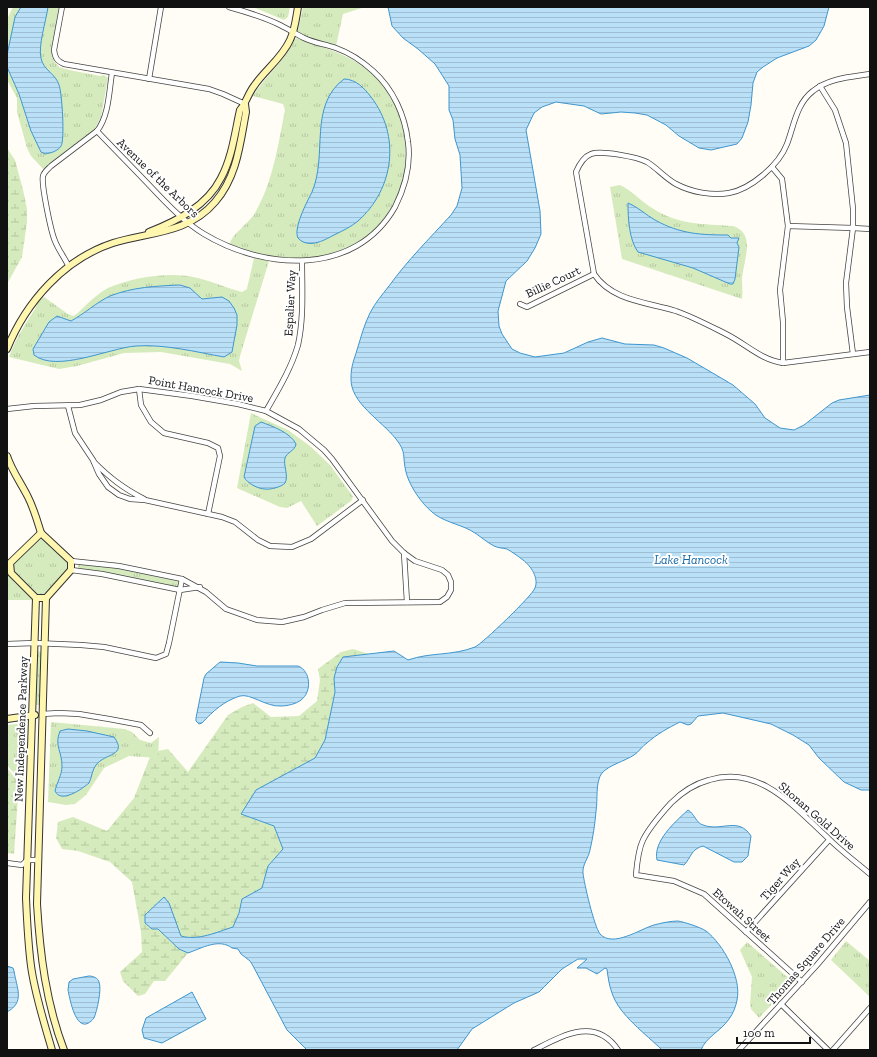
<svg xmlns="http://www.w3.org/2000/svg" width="877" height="1057" font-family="'Zilla Slab',serif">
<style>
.wetland{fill:url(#wetland-marsh)}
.park{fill:url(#park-tufts)}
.water{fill:url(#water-rules);stroke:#3f96cf}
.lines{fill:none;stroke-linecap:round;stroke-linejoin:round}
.street-casing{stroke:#444;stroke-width:6}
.secondary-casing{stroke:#333;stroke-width:8}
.street{stroke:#fff;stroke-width:4.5}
.secondary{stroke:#fff6b0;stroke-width:6}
.labels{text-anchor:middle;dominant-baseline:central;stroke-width:4;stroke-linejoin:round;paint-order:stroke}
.street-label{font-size:12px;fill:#111;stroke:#fff}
.water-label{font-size:13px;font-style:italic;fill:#1768a6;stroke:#fff}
</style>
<defs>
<pattern id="wetland-marsh" width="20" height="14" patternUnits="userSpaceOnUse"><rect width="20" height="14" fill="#d5ebbd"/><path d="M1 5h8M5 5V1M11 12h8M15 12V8" fill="none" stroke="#b6c8a1"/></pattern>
<pattern id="park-tufts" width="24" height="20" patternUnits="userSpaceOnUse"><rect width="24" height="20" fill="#d5ebbd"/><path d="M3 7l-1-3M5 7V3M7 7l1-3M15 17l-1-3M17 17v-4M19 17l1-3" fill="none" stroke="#b6c8a1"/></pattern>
<pattern id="water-rules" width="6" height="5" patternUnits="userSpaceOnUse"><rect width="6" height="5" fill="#b9e0f7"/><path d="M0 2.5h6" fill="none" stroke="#9ebfd3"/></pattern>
</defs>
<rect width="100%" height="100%" fill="#fffdf5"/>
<!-- wetland -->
<g class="wetland">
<path d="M7 148 15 160 23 190 27 209V222L22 257 7 284Z"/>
<path d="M353 649 369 654 343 657 334 678 335 692 325 740 315 758 241 814 274 826 283 849 268 866 262 888 242 899 239 913 233 927C217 932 198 941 181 936L164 897 146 914 179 949 188 953 165 981H154L145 994 138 996 123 981 120 972 142 952 141 932 132 882 110 862 78 851 62 849 56 838 58 822 73 817 107 831 134 798 152 752 168 749 188 772 228 715 242 707 253 703 271 717 299 716 317 701 320 680 318 669 341 652Z"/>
<path d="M7 768 19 783 14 854 7 853Z"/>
</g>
<!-- park -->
<g class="park">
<path d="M13 7H60L52 51 54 61 59 67 69 70 100 76 104 75 108 78 101 117 94 130 87 137 49 164 44 170 31 156 27 148 17 112V98L7 80V19Z"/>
<path d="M253 7H290L288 17 284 20Z"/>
<path d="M303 7H365L343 14 336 46 309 38 297 31V27L299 25Z"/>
<path d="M297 38C322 48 348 53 369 71 429 122 414 226 337 252 301 264 264 257 230 244 231 235 249 223 255 213 273 182 278 145 285 110L283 104 253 96C262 80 290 56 292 40Z"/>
<path d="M620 185C630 189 642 202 652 208 678 225 703 224 733 226 757 234 743 261 742 279 742 286 743 292 742 299L622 259 610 187Z"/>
<path d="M254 258 269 261 240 356 239 361 242 371 230 364 161 352 124 353 77 366 59 369 9 357C16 338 24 326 35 309 38 304 38 299 44 297L68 314 73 316C78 314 80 310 84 307 91 300 99 293 108 288 133 277 172 271 198 278 213 282 227 288 242 292L247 289Z"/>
<path d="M251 413 288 430 310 446 330 465 352 495 353 497 351 501 317 526 301 501 287 508 280 507 237 488Z"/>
<path d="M38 539H44L46 542 67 562 69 567 68 571 43 595 36 594 14 572 12 565Z"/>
<path d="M78 564 103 565 177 581 179 582V586L176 587 78 569Z"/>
<path d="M7 575 12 577 14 582 34 600H7Z"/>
<path d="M37 651 42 652 40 705H35Z"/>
<path d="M51 722 125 729 132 732 140 740 151 743 159 737 158 758 129 756 104 768 86 795 75 804 66 805 48 802Z"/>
<path d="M27 723 24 785 7 765V725Z"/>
<path d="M846 941 870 961 869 996 831 960Z"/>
<path d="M747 942 793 982 759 1018 751 1009 750 1004 752 977 740 950Z"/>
</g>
<!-- water -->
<g class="water">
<path d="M21 7H48C46 21 38 46 41 58 43 70 56 74 59 85 62 92 65 141 61 146 58 151 51 153 45 154L41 152 31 131 19 94 7 67V55L15 17Z"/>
<path d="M388 7H829L824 26 816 40 809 46 777 58 763 67 757 72 753 83 751 105 748 122 742 138 737 144 711 150 699 148 679 136 666 125 647 115 635 113 621 112 601 114 584 106 556 102 542 107 534 113 526 130 540 211 541 234 535 248 527 261 506 281 498 311 499 326 502 334 512 349 520 353 535 357 564 353 588 342 602 338 625 344 654 345 664 348 687 358 733 385 755 404 765 418 780 428 794 430 804 425 832 403 839 400 870 395V790H861L844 782 819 758 809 745 793 735 771 724 723 713 698 716 691 724 688 725 680 722C668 728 657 734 647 743 642 746 639 752 634 755 625 761 609 765 602 773 595 782 598 800 596 811 595 824 593 837 590 850 589 857 582 865 583 873 584 883 594 926 600 934 613 948 640 929 654 925 661 923 671 921 678 921 684 922 700 927 706 931 723 944 742 978 737 1000 736 1006 733 1014 729 1019 721 1031 706 1037 701 1050H662C646 1034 619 1015 612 993 609 985 608 977 607 969L605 968 597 974 586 968H577L587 959H578L562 969 539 992 514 1003 472 1029 457 1050H307L287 1030 252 964 250 961 241 954 238 949 232 948C219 938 202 948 188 953L179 949 158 929H152L145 923V915L164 897 169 903 181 936C198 941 217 932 233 927L239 913 242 899 262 888 268 866 283 849 274 826 241 814 256 790 315 758 325 740 335 692 334 678 337 667 343 657 394 651 408 660C431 652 452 656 475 647 483 643 532 596 535 588 539 578 531 566 523 560 518 556 512 552 507 549 503 548 498 548 494 546 486 542 478 534 470 530 458 524 442 521 432 512 421 503 409 485 406 472 402 456 407 453 396 439 381 420 350 403 351 378 351 366 354 360 357 350 361 337 364 325 370 313 375 303 382 295 389 286 407 261 429 239 451 215L457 206 462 188 460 155 455 139 453 120 449 110V86L435 64 418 49 403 38 392 26Z"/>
<path d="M344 79C356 79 365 89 371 97 401 136 394 189 358 221 351 227 342 231 334 235 323 241 308 249 298 238 293 228 307 202 312 192 328 155 308 106 344 79Z"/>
<path d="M628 203C638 207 646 215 655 220 680 234 701 235 728 235L731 238H739L737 243 739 247 735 279 733 284H730L693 268 638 252C629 240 628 218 628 203Z"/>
<path d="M180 285 190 288 202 299 222 297 229 301 234 308 237 315V325L232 352 224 357C196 352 165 344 136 346 109 348 57 373 34 355L33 349 49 322 57 316 71 321C84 314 97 302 110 296 133 287 156 286 180 285Z"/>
<path d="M261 422C272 426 291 433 296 444 295 451 287 452 285 458 283 465 289 476 285 483 282 487 269 490 265 489 258 489 247 483 244 477L255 426Z"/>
<path d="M220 662 238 663 257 666H298C311 671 312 692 301 700 296 704 287 706 281 706 266 707 250 693 240 696 224 701 213 711 202 723L199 724 196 721V718L204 678 206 674Z"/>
<path d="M68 729 87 731 114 737C128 756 105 753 96 765 92 770 92 777 89 783 82 789 61 804 55 791 57 782 62 775 62 766 62 751 54 746 60 731Z"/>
<path d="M688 810C694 813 696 823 703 825 722 832 738 816 751 836L748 856 742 862H734L703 846C691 849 691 858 684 865L657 860C653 841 675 822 688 810Z"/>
<path d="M7 966 13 968 14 971C17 989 25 1002 7 1012Z"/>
<path d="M89 976C93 976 98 978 99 982 102 989 97 1011 94 1018 77 1039 70 1000 68 990L69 982 73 979Z"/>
<path d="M192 992 206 1019 162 1043 144 1038 142 1030 146 1018Z"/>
</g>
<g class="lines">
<!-- street casing -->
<g class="street-casing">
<g id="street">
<path d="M62 7 54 50C55 58 57 61 64 64L209 89 223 94 245 104"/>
<path d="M870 74C850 77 829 78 813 91 796 104 794 126 787 144 779 165 751 189 729 193 712 196 691 192 676 184 665 178 657 168 647 162 637 157 601 150 591 154 583 157 579 165 576 172L594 274C612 301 647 302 676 311 693 317 710 326 726 334 746 344 761 360 783 363L870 352"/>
<path d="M149 79 161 7"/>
<path d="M820 86 835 110 846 143 853 209V228L846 283 847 307 853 354"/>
<path d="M97 131C115 150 133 168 151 187 167 204 184 222 204 234 264 270 355 277 395 207 405 187 411 164 408 142 405 115 393 89 373 71 362 61 350 53 336 48 325 44 314 43 304 38 296 34 288 29 280 25 264 17 247 12 229 7"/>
<path d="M772 167 782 179 788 226 780 290 783 322V363"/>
<path d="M788 226 853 228 870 229"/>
<path d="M68 265C64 257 58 249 55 241 51 232 41 184 43 176 44 172 48 169 51 166L97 131C109 116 109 91 112 73"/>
<path d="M520 304 527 307 594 274"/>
<path d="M139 389 141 405 151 422 164 433 208 443 218 448 220 456 208 514"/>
<path d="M68 406 75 433 93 460 99 474 108 487 119 495 130 499 145 500 222 517 235 522 258 540 270 546 292 547 311 539 363 500"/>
<path d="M7 409 34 406 80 405 101 400 121 392 139 389 192 396 238 404 266 411 299 429 324 450 332 459 392 541 404 553 415 561 442 570 448 575 451 582V590L447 597 440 602 345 603 322 610 304 617 282 622 257 620 226 609 206 592 182 579 119 566 71 561"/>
<path d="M266 411C278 390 291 369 298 345 304 318 302 288 302 261"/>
<path d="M94 462C110 478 123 488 144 499"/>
<path d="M404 553 407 602"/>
<path d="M71 570 102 574 180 590 200 587"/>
<path d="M7 644 35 643 81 645 104 647 156 658 166 654 169 643 182 579"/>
<path d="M42 714 59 713 79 714 109 719 141 725 150 733"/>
<path d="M7 863 22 865 27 860H38"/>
<path d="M746 932 829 840"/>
<path d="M802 982 704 894 674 881 636 875C637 864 638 850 643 840 650 826 661 814 671 803 682 792 694 784 709 780 760 764 795 808 828 838 841 851 856 862 870 874"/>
<path d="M781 1004 828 1050"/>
<path d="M534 1050C562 1036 595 1016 618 1050"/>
<path d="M739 1050 817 965 870 902"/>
<path d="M833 1050 870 1008"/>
</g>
</g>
<!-- secondary casing -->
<g class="secondary-casing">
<g id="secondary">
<path d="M149 232C177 221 207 206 221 178 232 158 235 132 240 110 246 103 248 94 254 86 265 70 282 58 290 40 295 30 296 18 298 7"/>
<path d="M7 349C26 302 64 259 113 243 148 232 188 234 215 202 237 177 240 144 246 112L245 104"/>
<path d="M7 456C12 471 21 483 28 497 34 509 37 520 41 533"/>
<path d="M41 533 71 561V570L46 598H36L11 573 10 563Z"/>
<path d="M36 598 26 898C27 921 28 943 31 966 35 995 44 1022 52 1050"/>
<path d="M46 598 37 904C40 954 46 1003 64 1050"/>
<path d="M7 719 35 715"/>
</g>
</g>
<!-- street -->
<use href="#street" class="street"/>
<!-- secondary -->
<use href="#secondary" class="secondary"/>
</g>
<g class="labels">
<!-- street labels -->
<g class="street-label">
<text transform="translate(158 178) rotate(44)">Avenue of the Arbors</text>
<text transform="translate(553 282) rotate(-25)">Billie Court</text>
<text transform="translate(290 303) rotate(-87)">Espalier Way</text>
<text transform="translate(201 389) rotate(10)">Point Hancock Drive</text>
<text transform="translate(21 729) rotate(-88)">New Independence Parkway</text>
<text transform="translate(817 816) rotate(41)">Shonan Gold Drive</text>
<text transform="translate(780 879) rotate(-48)">Tiger Way</text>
<text transform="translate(742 915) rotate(42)">Etowah Street</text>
<text transform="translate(806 961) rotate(-49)">Thomas Square Drive</text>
</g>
<!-- water labels -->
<g class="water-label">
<text x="691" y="559">Lake Hancock</text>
</g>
</g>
<!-- border -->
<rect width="877" height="1057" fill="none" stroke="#111111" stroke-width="16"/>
<!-- scale -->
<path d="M737 1037v6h73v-6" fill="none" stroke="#111111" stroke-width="2"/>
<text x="743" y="1037" font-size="12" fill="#111111" stroke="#ffffff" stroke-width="3" paint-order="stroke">100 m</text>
</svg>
